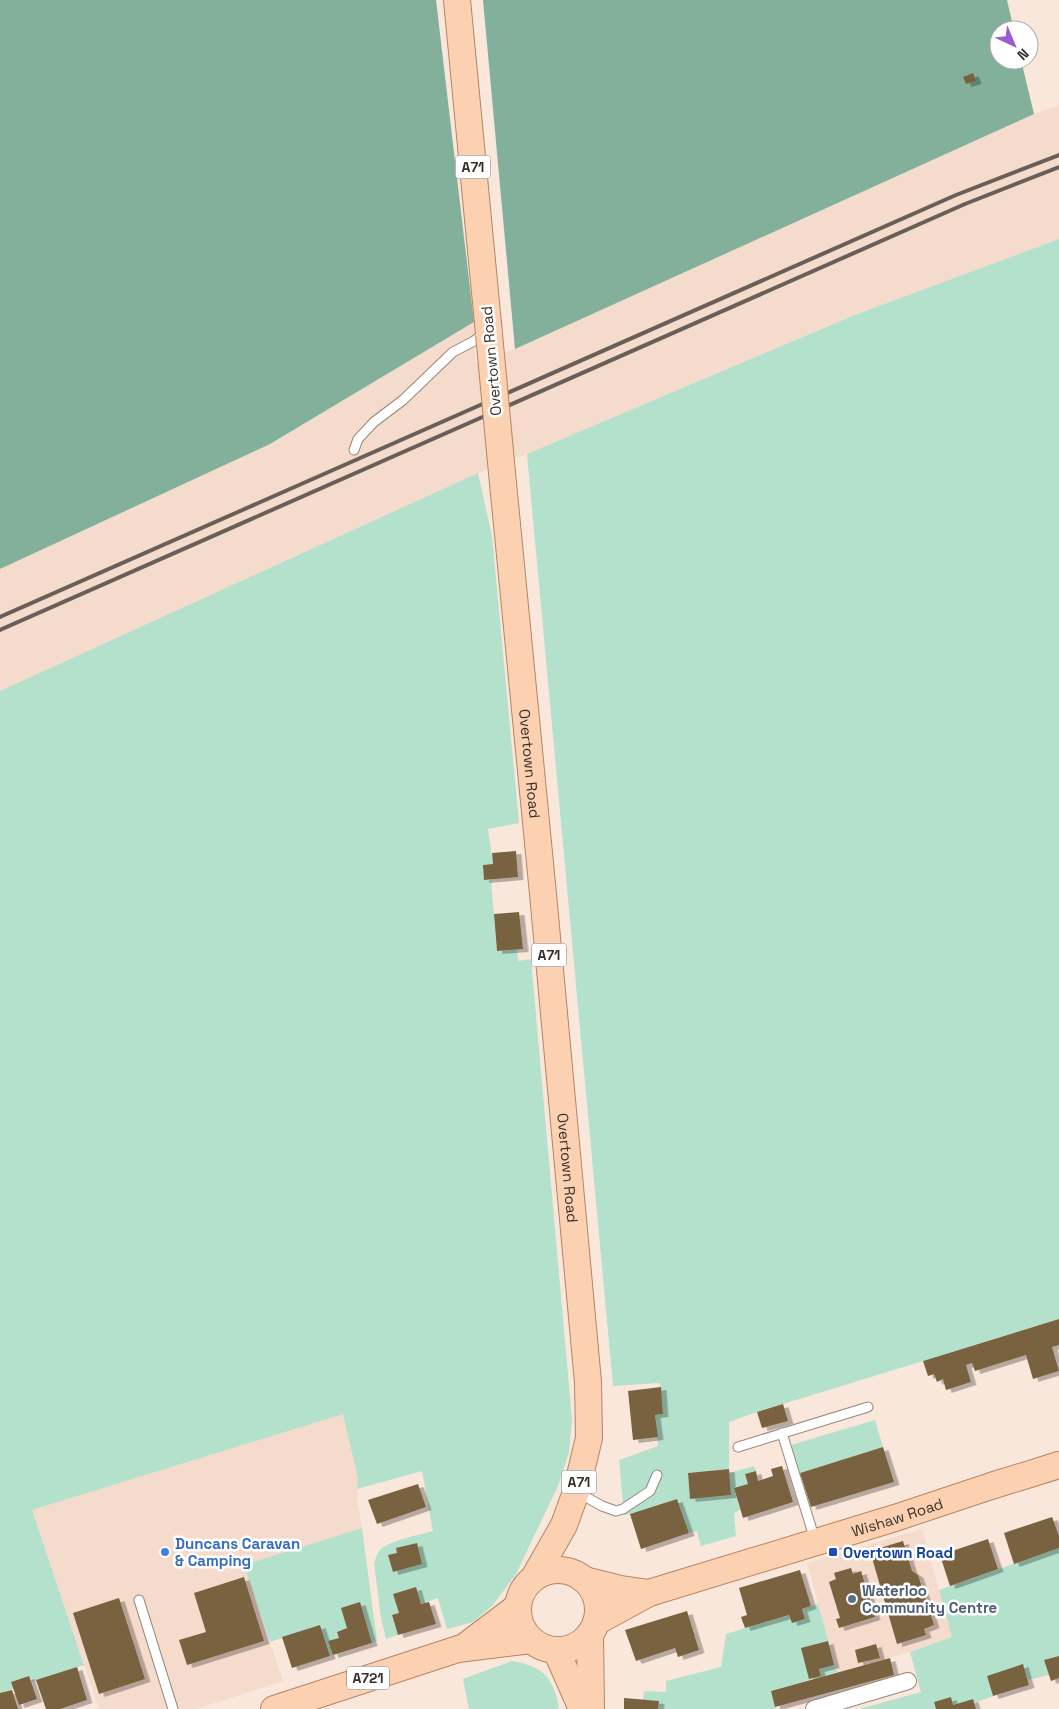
<svg xmlns="http://www.w3.org/2000/svg" width="1059" height="1709" font-family="'Space Grotesk',sans-serif">
<style>
.built{fill:#f4dbcb}
.green{fill:#b3e1cb}
.forest{fill:#82b09b}
.building{fill:#78623f;filter:url(#shadow)}
.lines{fill:none;stroke-linecap:round;stroke-linejoin:round}
.lane-casing{stroke:#97877c;stroke-width:11}
.street-casing{stroke:#97877c;stroke-width:18}
.primary-casing{stroke:#b68461;stroke-width:28}
.lane{stroke:#fff;stroke-width:9}
.street{stroke:#fff;stroke-width:16}
.primary{stroke:#fcd1b2;stroke-width:26}
.rail{stroke:#695f58;stroke-width:4}
.primary-bridge-casing{stroke:#b68461;stroke-width:28;stroke-linecap:butt}
.primary-bridge{stroke:#fcd1b2;stroke-width:26}
.shop-dot{fill:#3f7fe0;stroke:#fff;stroke-width:2}
.transit-dot{fill:#1a4fb4;stroke:#fff;stroke-width:2}
.service-dot{fill:#5c6f8a;stroke:#fff;stroke-width:2}
.labels{text-anchor:middle;dominant-baseline:central;stroke-width:5;stroke-linejoin:round;paint-order:stroke}
.shield{fill:#fff;stroke:#736e6b;stroke-width:1}
.shield-label{font-size:14px;font-weight:bold;fill:#37302b}
.street-label{font-size:15px;fill:#37302b;stroke:#fff}
.shop-label{font-size:15px;font-weight:bold;fill:#366cbe;stroke:#fff;text-anchor:start}
.transit-label{font-size:15px;font-weight:bold;fill:#164399;stroke:#fff;text-anchor:start}
.service-label{font-size:15px;font-weight:bold;fill:#4e5e75;stroke:#fff;text-anchor:start}
</style>
<defs>
<filter id="shadow"><feDropShadow dx="5.5" dy="3" stdDeviation="0" flood-color="#0004"/></filter>
</defs>
<rect width="100%" height="100%" fill="#f9e7db"/>
<!-- built -->
<g class="built">
<path d="M1059 105V239L851 316 527 454 478 473 0 691V569L270 444 474 322 475 362 515 349 1034 114Z"/>
<path d="M344 1413 358 1478 357 1499 362 1528 244 1565 283 1681 196 1709H99L32 1510Z"/>
<path d="M922 1529 952 1637 910 1652 837 1672 807 1563Z"/>
</g>
<!-- green -->
<g class="green">
<path d="M1059 239V1319L757 1412 729 1422V1469L688 1473 690 1498 731 1495 729 1473 754 1466 756 1471 745 1474 748 1484 734 1489 740 1510 734 1513 736 1536 701 1546 697 1531 689 1533 677 1499 630 1514 624 1515 619 1460 658 1446 655 1415 663 1414 660 1383 613 1386 527 454 852 316Z"/>
<path d="M478 473 492 536 519 823 488 829 493 864 484 880H491L497 951 517 949 518 961 531 959 572 1420 569 1452 558 1486 516 1574 493 1605 473 1622 447 1629 438 1598 421 1604 416 1587 393 1594 399 1613 392 1616 398 1635 386 1639 381 1618 374 1563C376 1558 377 1553 381 1549 391 1540 419 1535 433 1531L422 1471 357 1489 358 1478 343 1414 32 1510 84 1665 32 1682 29 1676 11 1682 13 1689 0 1693V691Z"/>
<path d="M875 1420 883 1447 800 1473 791 1445Z"/>
<path d="M362 1528 377 1641 372 1643 360 1603 347 1628 337 1632 339 1638 329 1641 333 1655 330 1656 320 1625 270 1642 244 1565Z"/>
<path d="M1059 1548V1656L1044 1660 1049 1675 1028 1680 1023 1665 987 1676 993 1696 974 1703 973 1699 953 1705 951 1697 934 1702 936 1709H859L921 1692 910 1652 952 1637 939 1590Z"/>
<path d="M818 1604 837 1672 771 1691 776 1709H658L659 1701 643 1700 644 1691 666 1692V1681L721 1667 726 1634 789 1615 792 1623 805 1619 802 1609Z"/>
<path d="M512 1661C543 1666 554 1678 559 1709H469L463 1679Z"/>
</g>
<!-- forest -->
<g class="forest">
<path d="M0 0H436L474 322 270 444 0 569Z"/>
<path d="M483 0H1007L1014 30H999V60H1021L1034 114 515 349Z"/>
</g>
<!-- building -->
<g class="building">
<path d="M973 73 976 81 966 84 963 77Z"/>
<path d="M516 851 518 877 484 880 483 865 493 864 492 853Z"/>
<path d="M519 912 523 949 497 951 494 914Z"/>
<path d="M1059 1319V1345L1052 1347 1059 1371 1033 1379 1026 1355 975 1371 972 1363 966 1365 971 1382 946 1390 943 1379 937 1382 934 1374 928 1376 923 1361Z"/>
<path d="M661 1387 663 1414 655 1415 658 1437 633 1440 628 1391Z"/>
<path d="M783 1404 788 1421 762 1428 757 1412Z"/>
<path d="M883 1447 894 1482 811 1507 800 1473Z"/>
<path d="M782 1466 793 1502 743 1518 734 1488 748 1484 745 1474 756 1471 758 1481 773 1476 771 1469Z"/>
<path d="M729 1469 731 1495 690 1499 688 1473Z"/>
<path d="M418 1484 426 1507 377 1524 368 1500Z"/>
<path d="M677 1499 689 1533 641 1549 630 1514Z"/>
<path d="M1052 1517 1059 1536V1548L1014 1564 1004 1533Z"/>
<path d="M988 1539 998 1569 950 1586 940 1555Z"/>
<path d="M903 1541 912 1571 918 1575 934 1625 924 1629 926 1635 897 1644 870 1551Z"/>
<path d="M417 1543 422 1564 393 1572 388 1555 397 1553 396 1548Z"/>
<path d="M851 1568 853 1574 861 1571 875 1617 839 1628 836 1619 840 1618 829 1582 836 1579 834 1573Z"/>
<path d="M800 1570 811 1606 802 1609 805 1619 792 1623 789 1615 745 1628 741 1617 747 1615 739 1588Z"/>
<path d="M244 1577 264 1641 187 1665 179 1640 206 1632 194 1593Z"/>
<path d="M416 1587 421 1604 429 1602 436 1624 398 1635 392 1615 399 1613 393 1594Z"/>
<path d="M119 1598 145 1679 99 1694 73 1613Z"/>
<path d="M360 1602 372 1643 333 1655 328 1641 339 1638 337 1632 347 1628 341 1608Z"/>
<path d="M687 1611 699 1650 678 1657 675 1648 636 1661 625 1630Z"/>
<path d="M320 1625 330 1656 292 1668 282 1637Z"/>
<path d="M828 1641 834 1665 819 1669 821 1676 809 1679 801 1648Z"/>
<path d="M876 1644 880 1658 858 1663 855 1650Z"/>
<path d="M1059 1656V1678L1051 1681 1044 1660Z"/>
<path d="M890 1658 894 1675 775 1707 771 1691Z"/>
<path d="M1023 1664 1029 1685 993 1696 987 1676Z"/>
<path d="M77 1667 87 1700 60 1709H46L36 1680Z"/>
<path d="M29 1676 37 1699 19 1705 11 1682Z"/>
<path d="M12 1690 18 1709H0V1693Z"/>
<path d="M951 1697 953 1705 973 1699 976 1709H936L934 1702Z"/>
<path d="M624 1698 659 1701 658 1709H624Z"/>
</g>
<g class="lines">
<!-- lane casing -->
<g class="lane-casing">
<g id="lane">
<path d="M354 450 358 439 374 422 403 400 453 352 474 341 486 332"/>
<path d="M782 1433 815 1540"/>
<path d="M738 1447 868 1407"/>
<path d="M577 1492 602 1506 616 1511 623 1509 650 1491 657 1475"/>
<path d="M139 1600 173 1709"/>
</g>
</g>
<!-- street casing -->
<g class="street-casing">
<path id="street" d="M814 1709 908 1681"/>
</g>
<!-- primary casing -->
<g class="primary-casing">
<g id="primary">
<path d="M457 0 489 334"/>
<path id="s1" d="M502 473 543 894 588 1382 589 1438 576 1492 564 1525 535 1576"/>
<circle cx="558" cy="1610" r="40"/>
<path d="M585 1580 621 1589 649 1593"/>
<path id="s2" d="M596 1622 649 1593 895 1518 991 1486 1059 1465"/>
<path d="M590 1634 591 1709"/>
<path d="M463 1648 517 1607"/>
<path d="M556 1650 582 1709"/>
<path d="M274 1709 458 1649 531 1640"/>
</g>
</g>
<!-- lane -->
<use href="#lane" class="lane"/>
<!-- street -->
<use href="#street" class="street"/>
<!-- primary -->
<use href="#primary" class="primary"/>
<!-- rail -->
<g class="rail">
<path d="M0 617 956 195 1059 155"/>
<path d="M0 630 965 204 1059 167"/>
</g>
<!-- primary-bridge casing -->
<g class="primary-bridge-casing">
<path id="primary-bridge" d="M489 334 502 473"/>
</g>
<!-- primary-bridge -->
<use href="#primary-bridge" class="primary-bridge"/>
</g>
<!-- markers -->
<circle class="shop-dot" cx="165" cy="1552" r="5"/>
<rect class="transit-dot" x="828" y="1547" width="10" height="10" rx="2.5"/>
<circle class="service-dot" cx="852" cy="1599" r="5"/>
<g class="labels">
<!-- shield labels -->
<g class="shield">
<rect x="455.5" y="155.5" width="35" height="23" rx="4"/>
<rect x="531.5" y="943.5" width="35" height="23" rx="4"/>
<rect x="561.5" y="1470.5" width="35" height="23" rx="4"/>
<rect x="347" y="1666.5" width="42" height="23" rx="4"/>
</g>
<g class="shield-label">
<text x="473" y="167">A71</text>
<text x="549" y="955">A71</text>
<text x="579" y="1482">A71</text>
<text x="368" y="1678">A721</text>
</g>
<!-- street labels -->
<g class="street-label">
<text transform="translate(491 361) rotate(-95)">Overtown Road</text>
<text stroke="none"><textPath href="#s1" startOffset="292">Overtown Road</textPath></text>
<text stroke="none"><textPath href="#s1" startOffset="698">Overtown Road</textPath></text>
<text stroke="none"><textPath href="#s2" startOffset="320">Wishaw Road</textPath></text>
</g>
<!-- shop labels -->
<g class="shop-label">
<text x="175" y="1543">Duncans Caravan<tspan x="175" dy="17">&amp; Camping</tspan></text>
</g>
<!-- transit labels -->
<g class="transit-label">
<text x="843" y="1552">Overtown Road</text>
</g>
<!-- service labels -->
<g class="service-label">
<text x="862" y="1590">Waterloo<tspan x="862" dy="17">Community Centre</tspan></text>
</g>
</g>
<!-- north arrow -->
<g transform="translate(1014 45) rotate(136)"><circle r="24" fill="#ffffff" stroke="#afacaa"/>
<path d="M0-4L9 19L0 12L-9 19Z" fill="#9c5bd1"/>
<text y="-8" font-size="14" font-weight="bold" text-anchor="middle" fill="#37302b">N</text>
</g>
</svg>
